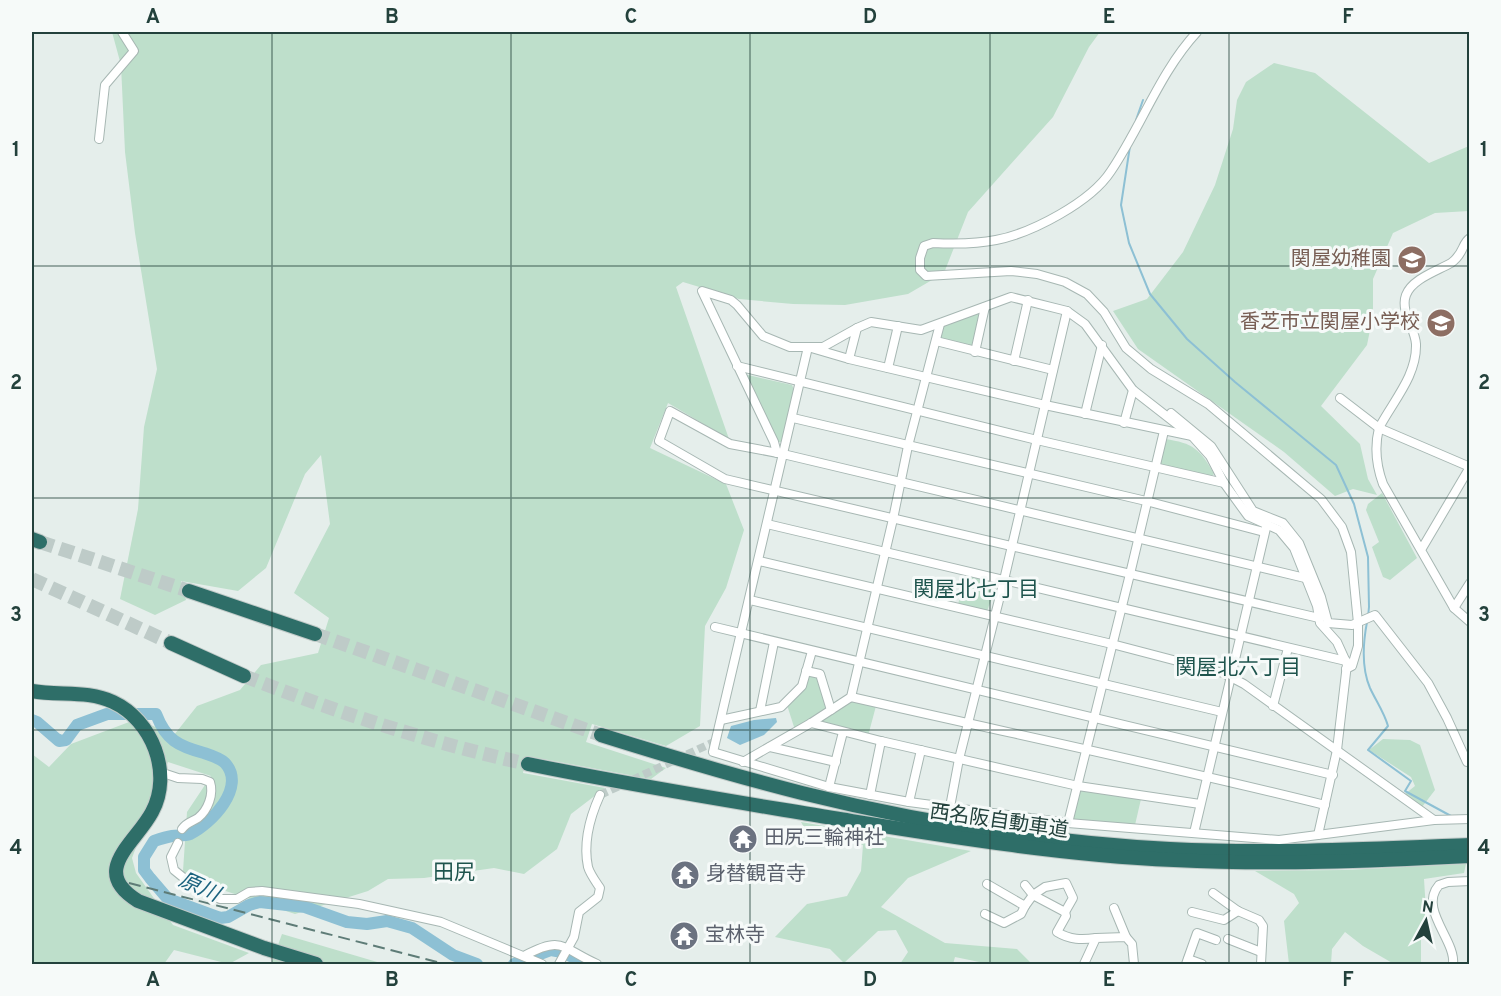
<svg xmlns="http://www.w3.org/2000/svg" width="1501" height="996" font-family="Overpass,'Noto Sans JP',sans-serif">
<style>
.green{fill:#bedfcb}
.water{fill:#8dc0d4}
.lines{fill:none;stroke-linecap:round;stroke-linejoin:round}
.stream{stroke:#8dc0d4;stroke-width:2}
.river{stroke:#8dc0d4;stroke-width:12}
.street-tunnel{stroke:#becbc8;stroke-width:8;stroke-dasharray:8 4;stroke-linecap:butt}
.highway-tunnel{stroke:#becbc8;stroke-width:14;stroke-dasharray:14 7;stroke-linecap:butt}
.street-casing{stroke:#a7b7b3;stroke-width:10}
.highway-casing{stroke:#c1cac8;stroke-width:16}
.street{stroke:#fff;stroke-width:8}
.highway{stroke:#2e6e68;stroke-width:14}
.rail{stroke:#5e7c77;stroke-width:2;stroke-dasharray:12 6;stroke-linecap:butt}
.grid{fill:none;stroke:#23413c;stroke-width:1.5;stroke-opacity:0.55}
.labels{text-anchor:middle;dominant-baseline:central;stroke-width:6;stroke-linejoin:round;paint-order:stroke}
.education-label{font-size:20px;fill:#785e54;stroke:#f6faf9;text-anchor:end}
.street-label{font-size:20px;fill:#23413c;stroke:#f6faf9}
.worship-label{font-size:20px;fill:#5b616d;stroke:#f6faf9;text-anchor:start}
.neighbourhood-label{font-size:21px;fill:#1e544d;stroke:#f6faf9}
.water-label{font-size:21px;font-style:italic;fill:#1c637f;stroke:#f6faf9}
.neatline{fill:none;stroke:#23413c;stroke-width:2}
.grid-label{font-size:20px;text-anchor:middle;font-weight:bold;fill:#23413c}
</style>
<rect width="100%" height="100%" fill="#e5eeeb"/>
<!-- green -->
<g class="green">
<path d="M112 32H1100L1089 47 1053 117 968 212 944 273 908 294 845 305 793 304 739 299 683 282 676 287 729 439 668 403 650 448 726 484 744 530 726 588 705 626 700 726 666 746 592 724 586 742 666 768 651 779 527 756 523 773 605 788 571 814 557 849 524 874 494 868 424 878 388 879 368 891 295 914 180 876 183 871 187 812 211 776 168 762 132 858 136 873 173 925 249 953 229 964 174 950 164 964H32V754L49 767 71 744 137 719 174 735 197 706 240 690 261 665 318 653 329 618 294 593 330 524 321 455 305 474 266 568 238 591 181 581 186 600 155 615 120 599 138 509 144 427 157 369 135 233 125 152 121 65Z"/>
<path d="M1274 63 1315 73 1429 163 1469 146V211L1435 213 1393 233 1373 279V315L1367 345 1321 406 1360 444 1368 479 1377 495 1353 489 1335 496 1284 452 1138 349 1113 311 1147 299 1183 252 1215 185 1233 129 1237 100 1246 82Z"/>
<path d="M980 312 972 346 968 349 940 340 939 337 943 326Z"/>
<path d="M748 375 792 385 795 392 781 442H776L744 377Z"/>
<path d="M1165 439C1193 443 1200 449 1214 474L1210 478 1157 465Z"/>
<path d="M1382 493 1417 558 1390 580 1383 577 1372 547 1379 542 1366 510 1368 504Z"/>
<path d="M967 574 992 580 996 588 987 611 958 604Z"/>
<path d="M807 673 818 676 829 709 795 730 787 705Z"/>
<path d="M850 700 876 706 868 736 816 722Z"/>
<path d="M1383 739 1410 740 1420 745 1435 790 1422 807 1405 794 1415 786 1411 777 1369 750Z"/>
<path d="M1080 790 1141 799 1135 825 1071 819Z"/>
<path d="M801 822 971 851 908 878 881 907 945 943 1017 949 1032 964H989L955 957 953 964H900L908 952 896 930 878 931 844 963 830 949 775 937 807 904 847 896 861 871 863 845 808 835Z"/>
<path d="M1466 864 1464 873 1424 879 1426 911 1421 937V964H1394L1363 946 1345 932 1332 949 1331 964H1289L1284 921 1299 903 1294 894 1255 871 1345 870Z"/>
<path d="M282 934 384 964H271Z"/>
</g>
<!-- water -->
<path class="water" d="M776 718 777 722 764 735 740 745 727 738 731 726 754 720Z"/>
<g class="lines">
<!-- stream -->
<g class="stream">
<path d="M1136 120 1143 100"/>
<path d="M1130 146 1121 205 1129 243 1150 294 1187 339 1235 382 1336 465 1354 504 1368 557 1369 607 1368 617"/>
<path d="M1367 622C1363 643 1361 667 1370 688 1376 701 1384 712 1388 726L1368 750 1411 781 1405 791 1451 816"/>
</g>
<!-- river -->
<g class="river">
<path d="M32 720 37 722 59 741 66 740 77 725 107 714H156C166 740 178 746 204 753 210 755 220 758 225 763 247 787 211 824 190 834 184 836 178 835 172 836 166 837 160 839 154 841L144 857V870L150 878 168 899 220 918 228 917 249 905 260 902 305 907 347 922 367 924 387 921 412 928 453 955 477 964"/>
<path d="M514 964 551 950 562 952 588 964"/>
</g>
<!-- street-tunnel -->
<path class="street-tunnel" d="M600 795 716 741"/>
<!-- highway-tunnel -->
<g class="highway-tunnel">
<path d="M40 542 189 591"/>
<path d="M32 579 171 643"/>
<path d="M315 634 601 735"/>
<path d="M244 676C336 712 431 743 528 764"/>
</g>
<!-- street casing -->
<g class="street-casing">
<g id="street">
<path d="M1197 32C1160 72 1142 125 1111 171 1091 202 1032 233 996 240 976 244 953 244 933 243L924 246 920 258V270L926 276 1011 271 1037 274 1065 282 1087 294 1104 312 1126 348 1151 369 1208 404 1321 499 1342 527 1351 552 1358 623V646L1352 666 1346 669"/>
<path d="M99 139 105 85 134 51 122 32"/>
<path d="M857 328 871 322 921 330 1011 297 1067 311 1085 324 1133 390 1192 436 1210 456 1224 483 1248 516 1279 530 1294 548 1317 606 1320 623 1337 642 1347 664 1337 750 1318 835"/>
<path d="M936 341 1053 370"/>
<path d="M975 352 985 307"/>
<path d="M1014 361 1028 300"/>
<path d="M737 366 1037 440 1224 483"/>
<path d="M888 368 898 326"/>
<path d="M1340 398 1379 428C1393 401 1417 376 1416 344 1415 328 1400 311 1406 295 1412 279 1437 271 1451 263 1465 253 1461 244 1470 238"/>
<path d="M1171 413 1211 446 1253 511 1283 523 1299 543 1321 597 1328 623 1352 625 1375 615 1428 683 1447 718 1467 762H1470"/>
<path d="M1085 414 1102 345"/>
<path d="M793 418 1146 501 1264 532"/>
<path d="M1124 423 1133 390"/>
<path d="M1192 436 1045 405 849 359 808 347 713 752 829 787 909 802 1068 823 1279 840 1434 820"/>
<path d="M777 453 774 442 702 291 731 300 737 305 763 336 790 347H823L857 328 849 359"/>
<path d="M767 524 1346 661"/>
<path d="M1421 550 1470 467 1379 428C1374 448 1376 465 1383 484L1454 608 1470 622"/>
<path d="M759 561 1112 644 1223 673 1244 684 1434 820 1470 819"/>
<path d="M1305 578 783 454 730 444 670 411 659 441 725 479 1319 618"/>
<path d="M750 600 1222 712"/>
<path d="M1454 608 1470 583"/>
<path d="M715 627 1333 775"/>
<path d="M806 671 820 674 831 710"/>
<path d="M851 697C1009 733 1168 766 1325 805"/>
<path d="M1273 706 1288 648"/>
<path d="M760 711 774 642"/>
<path d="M721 720 781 707 802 686 812 651"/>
<path d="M811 723 881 741 1078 786 1200 804"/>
<path d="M770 747 836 762"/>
<path d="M743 762 811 723 851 697 893 519 908 446 940 324"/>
<path d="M160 772 178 778 202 779 210 782C214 794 208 810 198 818 192 822 187 822 182 829"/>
<path d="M829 787 843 732"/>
<path d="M870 795 881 741"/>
<path d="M909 802 921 750"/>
<path d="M950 807 959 759 1004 580 1067 311"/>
<path d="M1068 823 1130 574 1164 431"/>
<path d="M1194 833 1266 528"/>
<path d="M178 843 171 857 174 870 190 883 220 899H237L249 892 262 891 359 904 441 922 542 964"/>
<path d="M987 884 1025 906 1033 895 1065 912 1066 916 1057 932C1070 940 1082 940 1096 938"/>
<path d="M1025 885 1033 895 1045 887 1066 883 1073 898 1065 912"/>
<path d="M1213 893 1238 911 1259 920 1263 926 1261 964"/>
<path d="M1114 908 1126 937"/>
<path d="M1192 912 1224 920 1238 911"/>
<path d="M985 914 1004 923 1021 914 1025 906"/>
<path d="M1228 939 1261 952"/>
<path d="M524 956C563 935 561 948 597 964"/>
<path d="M1188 959 1202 964"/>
<path d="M559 964 574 937 579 912 598 897 600 888C596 882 590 874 588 867 583 843 590 817 600 795"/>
<path d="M1084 964 1096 938 1126 937 1132 944 1134 964"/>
<path d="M1186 964 1197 933 1216 940"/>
<path d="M1453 964C1456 940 1418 909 1439 885L1448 882 1470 881"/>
</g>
</g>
<!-- highway casing -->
<g class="highway-casing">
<g id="highway">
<path d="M32 539 40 542"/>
<path d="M189 591 315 634"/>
<path d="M171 643 244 676"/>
<path d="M32 691C59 696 88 690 113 702 152 720 173 773 152 812 135 844 89 871 138 901L264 948 316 964"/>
<path d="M601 735C668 756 734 776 802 793 922 823 1046 842 1170 849 1270 854 1370 849 1470 845"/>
<path d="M528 764C629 785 731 801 833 818 946 836 1060 855 1174 860 1273 865 1371 861 1470 856"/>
</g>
</g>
<!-- street -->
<use href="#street" class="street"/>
<!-- highway -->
<use href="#highway" class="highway"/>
<!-- rail -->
<path class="rail" d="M129 883 445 964"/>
</g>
<!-- grid -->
<path class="grid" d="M272 32V964M511 32V964M750 32V964M990 32V964M1229 32V964M32 266H1470M32 498H1470M32 730H1470"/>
<!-- icons -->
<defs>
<g id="school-disc" transform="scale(1.5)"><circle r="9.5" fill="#8d6e63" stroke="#f6faf9"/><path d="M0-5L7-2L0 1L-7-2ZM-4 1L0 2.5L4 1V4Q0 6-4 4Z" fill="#fff"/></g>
<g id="temple-disc" transform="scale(1.5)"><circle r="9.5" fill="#6b7280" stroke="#f6faf9"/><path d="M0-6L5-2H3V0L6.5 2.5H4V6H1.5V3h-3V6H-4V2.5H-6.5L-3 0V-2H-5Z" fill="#fff"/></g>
</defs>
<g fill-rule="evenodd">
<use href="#school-disc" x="1412" y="260"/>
<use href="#school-disc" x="1441" y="323"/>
<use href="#temple-disc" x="743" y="839"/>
<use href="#temple-disc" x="685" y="875"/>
<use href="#temple-disc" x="684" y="936"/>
</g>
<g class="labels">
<!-- education labels -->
<g class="education-label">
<text x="1391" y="260">関屋幼稚園</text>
<text x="1420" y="323">香芝市立関屋小学校</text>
</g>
<!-- street labels -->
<g class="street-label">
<text transform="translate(999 822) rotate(8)">西名阪自動車道</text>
</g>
<!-- worship labels -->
<g class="worship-label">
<text x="764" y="839">田尻三輪神社</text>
<text x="706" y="875">身替観音寺</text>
<text x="705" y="936">宝林寺</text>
</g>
<!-- neighbourhood labels -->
<g class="neighbourhood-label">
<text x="976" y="590">関屋北七丁目</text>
<text x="1238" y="668">関屋北六丁目</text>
<text x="454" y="873">田尻</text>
</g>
<!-- water labels -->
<g class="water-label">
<text transform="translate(199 888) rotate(24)">原川</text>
</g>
</g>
<!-- border -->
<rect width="1501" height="996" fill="none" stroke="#f6faf9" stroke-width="66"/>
<!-- north arrow -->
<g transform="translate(1426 921) rotate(8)" stroke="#f6faf9" stroke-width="4.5" paint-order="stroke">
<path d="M0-4.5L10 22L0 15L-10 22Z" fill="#23413c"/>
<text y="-9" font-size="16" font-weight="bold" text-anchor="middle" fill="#23413c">N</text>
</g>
<rect x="33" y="33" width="1435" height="930" class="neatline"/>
<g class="grid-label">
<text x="153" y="23">A</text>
<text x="392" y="23">B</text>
<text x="631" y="23">C</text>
<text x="870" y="23">D</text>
<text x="1109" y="23">E</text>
<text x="1348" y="23">F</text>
<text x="16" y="156">1</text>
<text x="1484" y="156">1</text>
<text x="16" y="389">2</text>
<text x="1484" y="389">2</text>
<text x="16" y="621">3</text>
<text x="1484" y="621">3</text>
<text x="16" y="854">4</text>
<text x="1484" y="854">4</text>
<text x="153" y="986">A</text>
<text x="392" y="986">B</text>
<text x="631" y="986">C</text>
<text x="870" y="986">D</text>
<text x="1109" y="986">E</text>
<text x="1348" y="986">F</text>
</g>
</svg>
